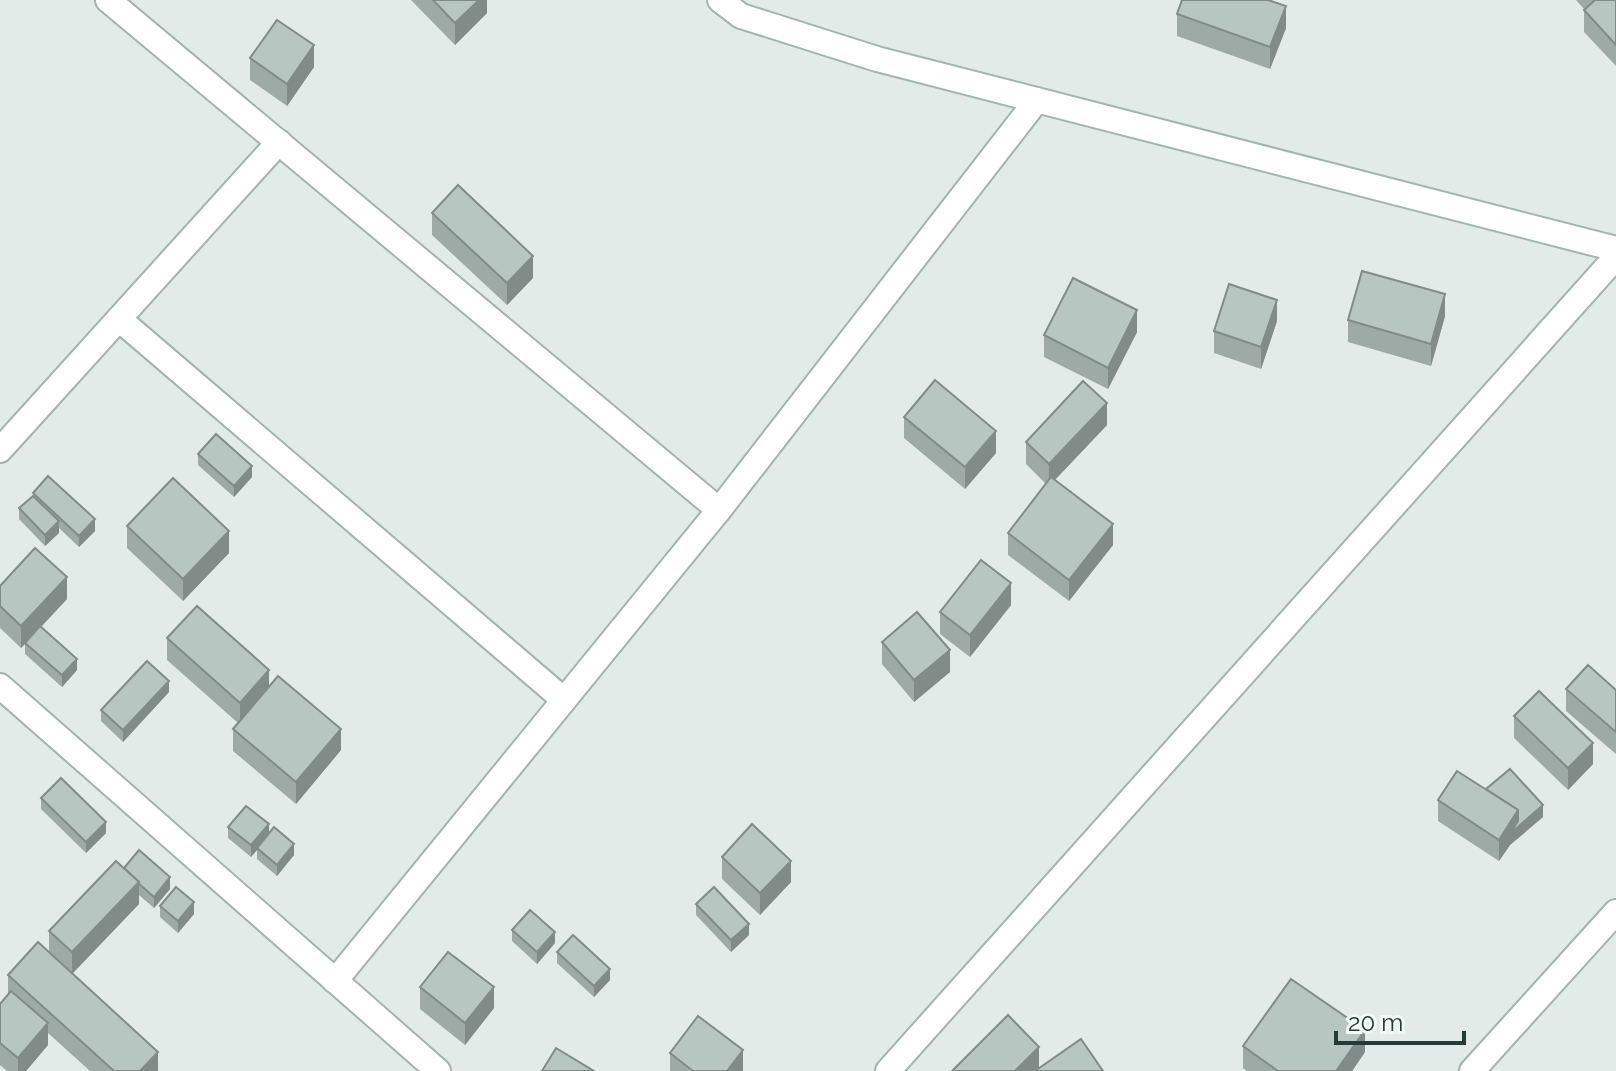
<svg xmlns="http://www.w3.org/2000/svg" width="1616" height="1071" font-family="Raleway,sans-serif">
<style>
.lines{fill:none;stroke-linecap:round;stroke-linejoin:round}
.street-casing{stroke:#a5b3af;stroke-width:28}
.secondary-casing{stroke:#a2b6b0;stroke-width:28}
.street{stroke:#fff;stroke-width:24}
.secondary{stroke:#fff;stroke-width:24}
.wall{fill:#9eaaa6}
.shaded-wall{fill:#818b87}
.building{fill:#b8c6c1;stroke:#818b87;stroke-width:2}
</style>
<rect width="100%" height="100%" fill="#e2ebe8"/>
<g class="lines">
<!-- street casing -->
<g class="street-casing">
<g id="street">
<path d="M108 0 719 510"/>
<path d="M119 319 564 700"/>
<path d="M0 450 279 142"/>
<path d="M0 686 438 1071"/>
<path d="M335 981 719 510 1037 100"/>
<path d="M888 1071 1616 257"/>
<path d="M1472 1071 1616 912"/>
</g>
</g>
<!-- secondary casing -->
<g class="secondary-casing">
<path id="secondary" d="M720 0 741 16 877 59 1616 249"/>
</g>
<!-- street -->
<use href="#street" class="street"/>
<!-- secondary -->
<use href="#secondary" class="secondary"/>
</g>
<!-- wall -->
<g class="wall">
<path d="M411 0H487V13L455 45Z"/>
<path d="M1576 0H1616V66L1584 32V9Z"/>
<path d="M1177 14 1286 28 1270 69 1177 36Z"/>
<path d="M250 58 314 67 287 106 250 80Z"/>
<path d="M432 213 533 278 507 305 432 235Z"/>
<path d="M1445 316 1431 366 1348 342V320Z"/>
<path d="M1277 321 1261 369 1214 353V331Z"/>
<path d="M1137 332 1108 389 1044 357V335Z"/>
<path d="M904 417 996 453 965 489 904 438Z"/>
<path d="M1107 425 1055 480 1113 545 1069 601 1008 555V533L1046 484 1026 464V442Z"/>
<path d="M198 454 252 477 234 497 198 465Z"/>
<path d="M33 493 95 531 79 547 59 528V533L45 546 19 519V508L33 496Z"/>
<path d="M127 526 229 553 183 601 127 548Z"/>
<path d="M0 586 67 599 41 627 77 670 62 687 25 654V644L21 648 0 628Z"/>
<path d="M1011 605 970 657 940 634V612Z"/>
<path d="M167 638 269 686 341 750 296 804 233 751V729L238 723 167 660Z"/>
<path d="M882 642 950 672 914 702 882 664Z"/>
<path d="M1566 689 1616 690V754L1566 711Z"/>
<path d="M169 692 123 742 101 721V710Z"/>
<path d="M1514 716 1593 764 1568 790 1514 738Z"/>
<path d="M1486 789 1543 817 1510 845 1499 861 1438 821V800Z"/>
<path d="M41 798 106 833 86 853 41 809Z"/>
<path d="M228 827 269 833 294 855 277 876 257 859V850L251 857 228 838Z"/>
<path d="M722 857 791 882 760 915 722 879Z"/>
<path d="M124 868 170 889 154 908 139 895V904L72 974 158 1071H90L48 1033V1045L26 1071H7L0 1065V1004L8 994V975L49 953V931Z"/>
<path d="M696 904 749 935 731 952 696 915Z"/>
<path d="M160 906 194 914 178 933 160 917Z"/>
<path d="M512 930 555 943 537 964 512 941Z"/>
<path d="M557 952 610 980 594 997 557 963Z"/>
<path d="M420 987 494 1008 465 1045 420 1009Z"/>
<path d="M1243 1046 1365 1052 1352 1071H1247L1243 1068Z"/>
<path d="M670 1053 743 1071H670Z"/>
</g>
<!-- shaded-wall -->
<g class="shaded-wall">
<path d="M479 0H487V13L455 45V23Z"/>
<path d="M1286 6V28L1270 69V47Z"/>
<path d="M314 45V67L287 106V84Z"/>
<path d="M533 256V278L507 305V283Z"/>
<path d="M1445 294V316L1431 366V344Z"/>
<path d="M1277 300V321L1261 369V347Z"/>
<path d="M1137 310V332L1108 389V368Z"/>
<path d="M1107 403V425L1049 486V464Z"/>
<path d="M996 431V453L965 489V467Z"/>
<path d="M252 466V477L234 497V486Z"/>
<path d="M95 519V531L79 547V536Z"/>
<path d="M59 521V533L45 546V535Z"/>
<path d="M1113 524V545L1069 601V580Z"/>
<path d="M229 531V553L183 601V579Z"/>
<path d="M67 577V599L21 648V626Z"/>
<path d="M1011 583V605L970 657V635Z"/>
<path d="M950 650V672L914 702V680Z"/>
<path d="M77 659V670L62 687V675Z"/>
<path d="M269 670V692L240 725V703Z"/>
<path d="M169 681V692L123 742V730Z"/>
<path d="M341 729V750L296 804V782Z"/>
<path d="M1593 743V764L1568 790V768Z"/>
<path d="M1543 805V817L1510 845 1499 861V840L1518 810Z"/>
<path d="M106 822V833L86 853V842Z"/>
<path d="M269 824V836L251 857V845Z"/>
<path d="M294 844V855L277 876V865Z"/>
<path d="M791 861V882L760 915V893Z"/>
<path d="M170 877V889L154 908V897Z"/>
<path d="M139 882V904L72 974V952Z"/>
<path d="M194 902V914L178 933V921Z"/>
<path d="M749 924V935L731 952V940Z"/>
<path d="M555 932V943L537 964V952Z"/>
<path d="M610 969V980L594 997V986Z"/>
<path d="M494 987V1008L465 1045V1023Z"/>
<path d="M48 1023V1045L26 1071H18V1058Z"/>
<path d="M1365 1030V1052L1352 1071H1336Z"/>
<path d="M1039 1047V1069L1037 1071H1015Z"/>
<path d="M743 1050V1071H727Z"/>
<path d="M158 1052V1071H140Z"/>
</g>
<!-- building -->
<g class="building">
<path d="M433 0H479L455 23Z"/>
<path d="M1182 0H1268L1286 6 1270 47 1177 14Z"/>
<path d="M1595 0H1616V45L1584 10Z"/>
<path d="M277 20 314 45 287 84 250 58Z"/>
<path d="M458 185 533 256 507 283 432 213Z"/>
<path d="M1362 271 1445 294 1431 344 1348 320Z"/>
<path d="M1073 278 1137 310 1108 368 1044 335Z"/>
<path d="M1229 284 1277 300 1261 347 1214 331Z"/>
<path d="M935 380 996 431 965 467 904 417Z"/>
<path d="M1083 381 1107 403 1049 464 1026 442Z"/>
<path d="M216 434 252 466 234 486 198 454Z"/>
<path d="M48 476 95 519 79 536 33 493Z"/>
<path d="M1051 477 1113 524 1069 580 1008 533Z"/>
<path d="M173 478 229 531 183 579 127 526Z"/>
<path d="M33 496 59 521 45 535 19 508Z"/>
<path d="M35 548 67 577 21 626 0 606V586Z"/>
<path d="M981 560 1011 583 970 635 940 612Z"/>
<path d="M197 606 269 670 240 703 167 638Z"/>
<path d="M917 612 950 650 914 680 882 642Z"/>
<path d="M40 626 77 659 62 675 25 643Z"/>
<path d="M147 661 169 681 123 730 101 710Z"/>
<path d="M1588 665 1616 690V732L1566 689Z"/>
<path d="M278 676 341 729 296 782 233 729Z"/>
<path d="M1539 691 1593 743 1568 768 1514 716Z"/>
<path d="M1510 769 1543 805 1510 834 1518 821V810L1486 789Z"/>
<path d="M1457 771 1518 810 1499 840 1438 800Z"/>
<path d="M61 778 106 822 86 842 41 798Z"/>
<path d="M246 806 269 824 251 845 228 827Z"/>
<path d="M752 824 791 861 760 893 722 857Z"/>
<path d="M274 827 294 844 277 865 257 848Z"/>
<path d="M139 850 170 877 154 897 138 883 139 882 124 868Z"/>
<path d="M116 861 139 882 72 952 49 931Z"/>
<path d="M176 887 194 902 178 921 160 906Z"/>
<path d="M714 887 749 924 731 940 696 904Z"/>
<path d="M530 910 555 932 537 952 512 930Z"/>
<path d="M573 935 610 969 594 986 557 952Z"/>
<path d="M38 942 158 1052 140 1071H114L8 975Z"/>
<path d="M448 952 494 987 465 1023 420 987Z"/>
<path d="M1291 979 1365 1030 1336 1071H1278L1243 1046Z"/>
<path d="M11 991 48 1023 18 1058 0 1043V1004Z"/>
<path d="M1008 1015 1039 1047 1015 1071H952Z"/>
<path d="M698 1016 743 1050 727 1071H693L670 1053Z"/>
<path d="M1081 1039 1103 1071H1035Z"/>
<path d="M556 1048 594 1071H542Z"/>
</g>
<!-- scale -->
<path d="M1336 1031v12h128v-12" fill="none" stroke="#243b36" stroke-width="4"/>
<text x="1348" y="1031" font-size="24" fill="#243b36" stroke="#f3f8f6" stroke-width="6" paint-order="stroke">20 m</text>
</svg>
